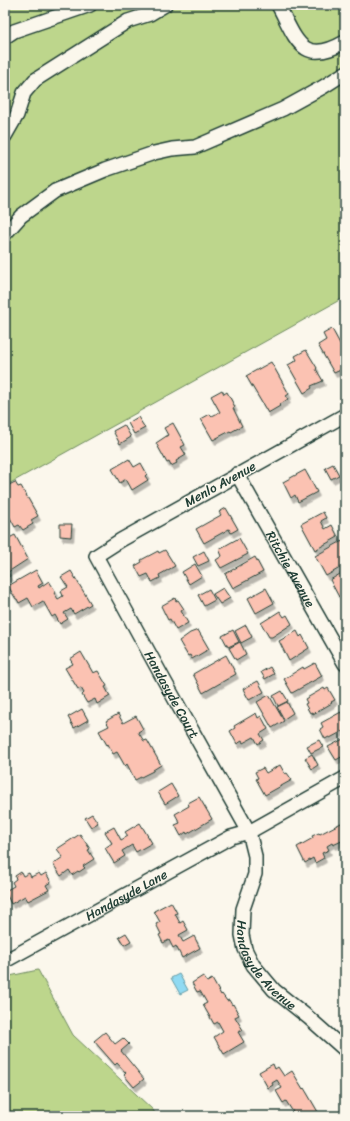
<svg xmlns="http://www.w3.org/2000/svg" width="350" height="1121" font-family="Sriracha,sans-serif">
<style>
.green{fill:#bdd68c;stroke:#6e8a60}
.water{fill:#90daf2;stroke:#639ba6}
.building{fill:#fbc2b2;stroke:#1f3d34;filter:url(#shadow)}
.lines{fill:none;stroke-linecap:round;stroke-linejoin:round}
.minor-casing{stroke:#1f3d34;stroke-width:16}
.minor{stroke:#fbf7ec;stroke-width:13}
.labels{text-anchor:middle;dominant-baseline:central;stroke-width:3;stroke-linejoin:round;paint-order:stroke}
.street-label{font-size:13px;fill:#1f3d34;stroke:#fbf7ec}
</style>
<defs>
<filter id="shadow"><feDropShadow dx="2.5" dy="4.5" stdDeviation="0" flood-color="#0004"/></filter>
</defs>
<rect width="100%" height="100%" fill="#fbf7ec"/>
<filter id="ink" filterUnits="userSpaceOnUse"><feTurbulence type="fractalNoise" baseFrequency=".025" numOctaves="2"/><feDisplacementMap in="SourceGraphic" scale="8" xChannelSelector="R" yChannelSelector="G"/><feConvolveMatrix kernelMatrix="1 2 1 2 8 2 1 2 1" color-interpolation-filters="sRGB"/></filter>
<g filter="url(#ink)">
<!-- green -->
<g class="green">
<path d="M5 5H345V297L5 486Z"/>
<path d="M38 970 73 1035 153 1110 157 1116H5V977Z"/>
</g>
<!-- water -->
<path class="water" d="M179 974 188 990 180 994 171 978Z"/>
<!-- building -->
<g class="building">
<path d="M332 329 345 353V368L334 373 318 345 326 340 323 334Z"/>
<path d="M306 350 317 368 316 369 323 381 311 386 312 388 304 393 288 365 297 360 295 356Z"/>
<path d="M271 362 289 394 286 396 288 399 279 405 280 406 268 413 246 376Z"/>
<path d="M222 390 224 394 227 392 235 407 233 408 242 426 231 432 230 431 213 440 201 419 210 414 212 416 220 412 211 396Z"/>
<path d="M138 417 145 428 134 434 128 423Z"/>
<path d="M173 423 185 445 181 447 186 455 176 461 177 463 171 466 169 462 167 463 156 443 168 435 164 428Z"/>
<path d="M124 425 131 437 120 444 113 431Z"/>
<path d="M129 459 134 467 141 463 147 474 145 476 148 480 132 490 126 479 120 483 112 469Z"/>
<path d="M333 464 339 475 331 479 325 468Z"/>
<path d="M305 470 317 492 298 502 295 495 291 498 283 482Z"/>
<path d="M15 482 18 487 21 486 38 516 31 520 33 524 23 530 19 525 15 527 8 514 5 517V487Z"/>
<path d="M226 508 238 529 231 533 229 529 204 543 196 529 221 515 219 512Z"/>
<path d="M323 512 326 518 321 521 325 529 332 525 338 537 315 550 301 524Z"/>
<path d="M60 524H72L71 537 60 536Z"/>
<path d="M15 535 28 559 8 572 10 576 5 579V564L6 563 5 540Z"/>
<path d="M239 538 248 554 221 568 216 560 222 556 219 549Z"/>
<path d="M342 541 345 546V565L326 576 315 556Z"/>
<path d="M165 550 175 566 159 575 160 578 152 582 148 574 141 577 135 566 142 562 141 560 158 551 159 553Z"/>
<path d="M204 551 209 561 198 566 193 557Z"/>
<path d="M255 557 263 572 233 588 225 574Z"/>
<path d="M195 564 202 576 189 584 182 572Z"/>
<path d="M36 570 43 583 38 586 39 588 49 581 56 592 54 593 58 599 63 596 61 591 68 587 61 577 71 571 91 604 74 614 71 609 64 613 68 619 60 624 55 615 52 617 43 601 33 607 28 598 19 603 17 599H16L8 586Z"/>
<path d="M345 571V594L339 597 330 580Z"/>
<path d="M223 588 230 598 220 604 213 594Z"/>
<path d="M266 588 274 603 256 613 248 598Z"/>
<path d="M209 589 215 600 204 606 198 595Z"/>
<path d="M175 598 176 601 178 600 184 609 181 611 188 623 176 630 170 619 168 620 161 606Z"/>
<path d="M280 611 284 617 287 615 292 624 272 637H269L261 623Z"/>
<path d="M246 625 252 637 241 643 235 631Z"/>
<path d="M198 630 209 649 192 659 190 655 188 656 179 641 190 633Z"/>
<path d="M233 630 239 642 228 647 222 636Z"/>
<path d="M297 631 300 637 302 635 309 648 289 661 279 641Z"/>
<path d="M240 642 246 654 236 660 229 648Z"/>
<path d="M81 652 93 673 98 671 107 686 105 687 110 696 97 704 95 699 87 703 82 695 84 693 81 688 78 689 65 668 73 664 70 659Z"/>
<path d="M226 655 236 674 203 693 193 674Z"/>
<path d="M315 663 322 676 292 693 284 679 303 667 304 669Z"/>
<path d="M270 667 274 674 265 679 261 672Z"/>
<path d="M258 681 264 692 249 700 243 689Z"/>
<path d="M324 688 325 690 328 688 335 700 331 702 332 703 313 714 312 712 310 713 305 704 307 703 305 699Z"/>
<path d="M282 691 288 701 278 706 273 696Z"/>
<path d="M269 695 284 721 272 728 257 702Z"/>
<path d="M287 702 293 713 284 719 277 707Z"/>
<path d="M82 709 88 720 74 728 68 717Z"/>
<path d="M341 712 345 719V730L330 738 329 737 325 739 320 729 323 727 321 723Z"/>
<path d="M256 713 258 718 261 716 268 729 260 734 264 740 258 744 254 737 243 743 242 741 237 744 230 731 235 728 234 726Z"/>
<path d="M118 714 123 723 136 716 143 729 138 732 144 741 147 740 161 765 153 770V771L135 780 127 764 125 766 117 752 113 754 108 744 107 745 99 731 109 726 106 721Z"/>
<path d="M345 738V755L336 760 328 747Z"/>
<path d="M319 740 323 747 311 753 307 746Z"/>
<path d="M312 754 318 765 312 769 305 758Z"/>
<path d="M280 765 285 774 287 773 292 780 265 795 256 779 258 778 255 772 263 768 266 773Z"/>
<path d="M171 784 178 796 165 804 158 792Z"/>
<path d="M199 797 212 819 187 834 186 832 181 836 175 825 180 823 175 814 189 806 188 803Z"/>
<path d="M92 814 98 823 91 827 85 818Z"/>
<path d="M343 822 345 826V836L343 837 344 840 333 845 332 843 327 846 329 850 322 853 324 858 315 863 313 858 305 863 297 847 313 838 312 836 319 833 320 834Z"/>
<path d="M140 823 152 843 136 852 132 845 122 851 125 856 114 863 105 848 112 843 105 832 114 827 121 840 128 836 125 832Z"/>
<path d="M80 834 90 849 88 850 94 859 83 866 85 868 79 872 78 871 72 875 69 870 61 876 53 864 63 857 57 849Z"/>
<path d="M21 872 23 876 29 873 31 877 39 873 41 876 46 873 51 882 46 885 49 890 28 901 25 896 11 904 5 891 14 886 12 882 16 879 15 876Z"/>
<path d="M171 902 177 913 175 914 180 923 183 921 188 930 179 935 183 942 194 936 200 948 182 958 176 946 173 948 169 940 163 943 159 935 161 934 156 924 160 922 154 911Z"/>
<path d="M126 933 131 941 124 945 119 937Z"/>
<path d="M203 976 207 982 212 979 221 995 222 994 227 1001 229 1000 232 1005 233 1004 239 1015 235 1017 243 1030 238 1032 244 1042 224 1054 214 1037 223 1031 218 1022 214 1024 203 1005 207 1003 200 991 197 992 192 983Z"/>
<path d="M105 1032 115 1044 123 1038 129 1044 121 1051 144 1079 134 1087 124 1075 126 1073 117 1063 115 1065 94 1041Z"/>
<path d="M273 1064 275 1069 278 1067 284 1076 292 1071 303 1089 304 1088 318 1112 312 1116H289L288 1114 293 1112 286 1101 283 1103 276 1091 282 1088 277 1080 272 1083 273 1085 268 1088 259 1072Z"/>
</g>
<g class="lines">
<!-- minor casing -->
<g class="minor-casing">
<g id="minor">
<path d="M278 5C296 38 301 67 345 42"/>
<path d="M5 37 14 31 90 5"/>
<path d="M5 136 17 115 24 93 35 80 128 21 150 14 165 5"/>
<path d="M5 234 21 216 55 191 105 170 154 153 172 149 195 147 283 109 323 87 345 73"/>
<path id="s1" d="M345 415 121 540 96 556 164 680 249 832 255 856V874L243 909 242 935 245 949 253 965 274 990 309 1018 345 1050"/>
<path id="s2" d="M237 474 345 664"/>
<path id="s3" d="M5 961 231 837 249 832 345 778"/>
</g>
</g>
<!-- minor -->
<use href="#minor" class="minor"/>
</g>
</g>
<g class="labels">
<!-- street labels -->
<g class="street-label">
<text transform="translate(220 484) rotate(-29)">Menlo Avenue</text>
<text stroke="none"><textPath href="#s2" startOffset="109">Ritchie Avenue</textPath></text>
<text stroke="none"><textPath href="#s1" startOffset="444">Handasyde Court</textPath></text>
<text stroke="none"><textPath href="#s3" startOffset="138">Handasyde Lane</textPath></text>
<text stroke="none"><textPath href="#s1" startOffset="746">Handasyde Avenue</textPath></text>
</g>
</g>
<!-- margin -->
<rect width="350" height="1121" fill="none" stroke="#fbf7ec" stroke-width="20"/>
<rect x="10" y="10" width="330" height="1101" fill="none" stroke="#1f3d34" stroke-width="1.5" filter="url(#ink)"/>
</svg>
